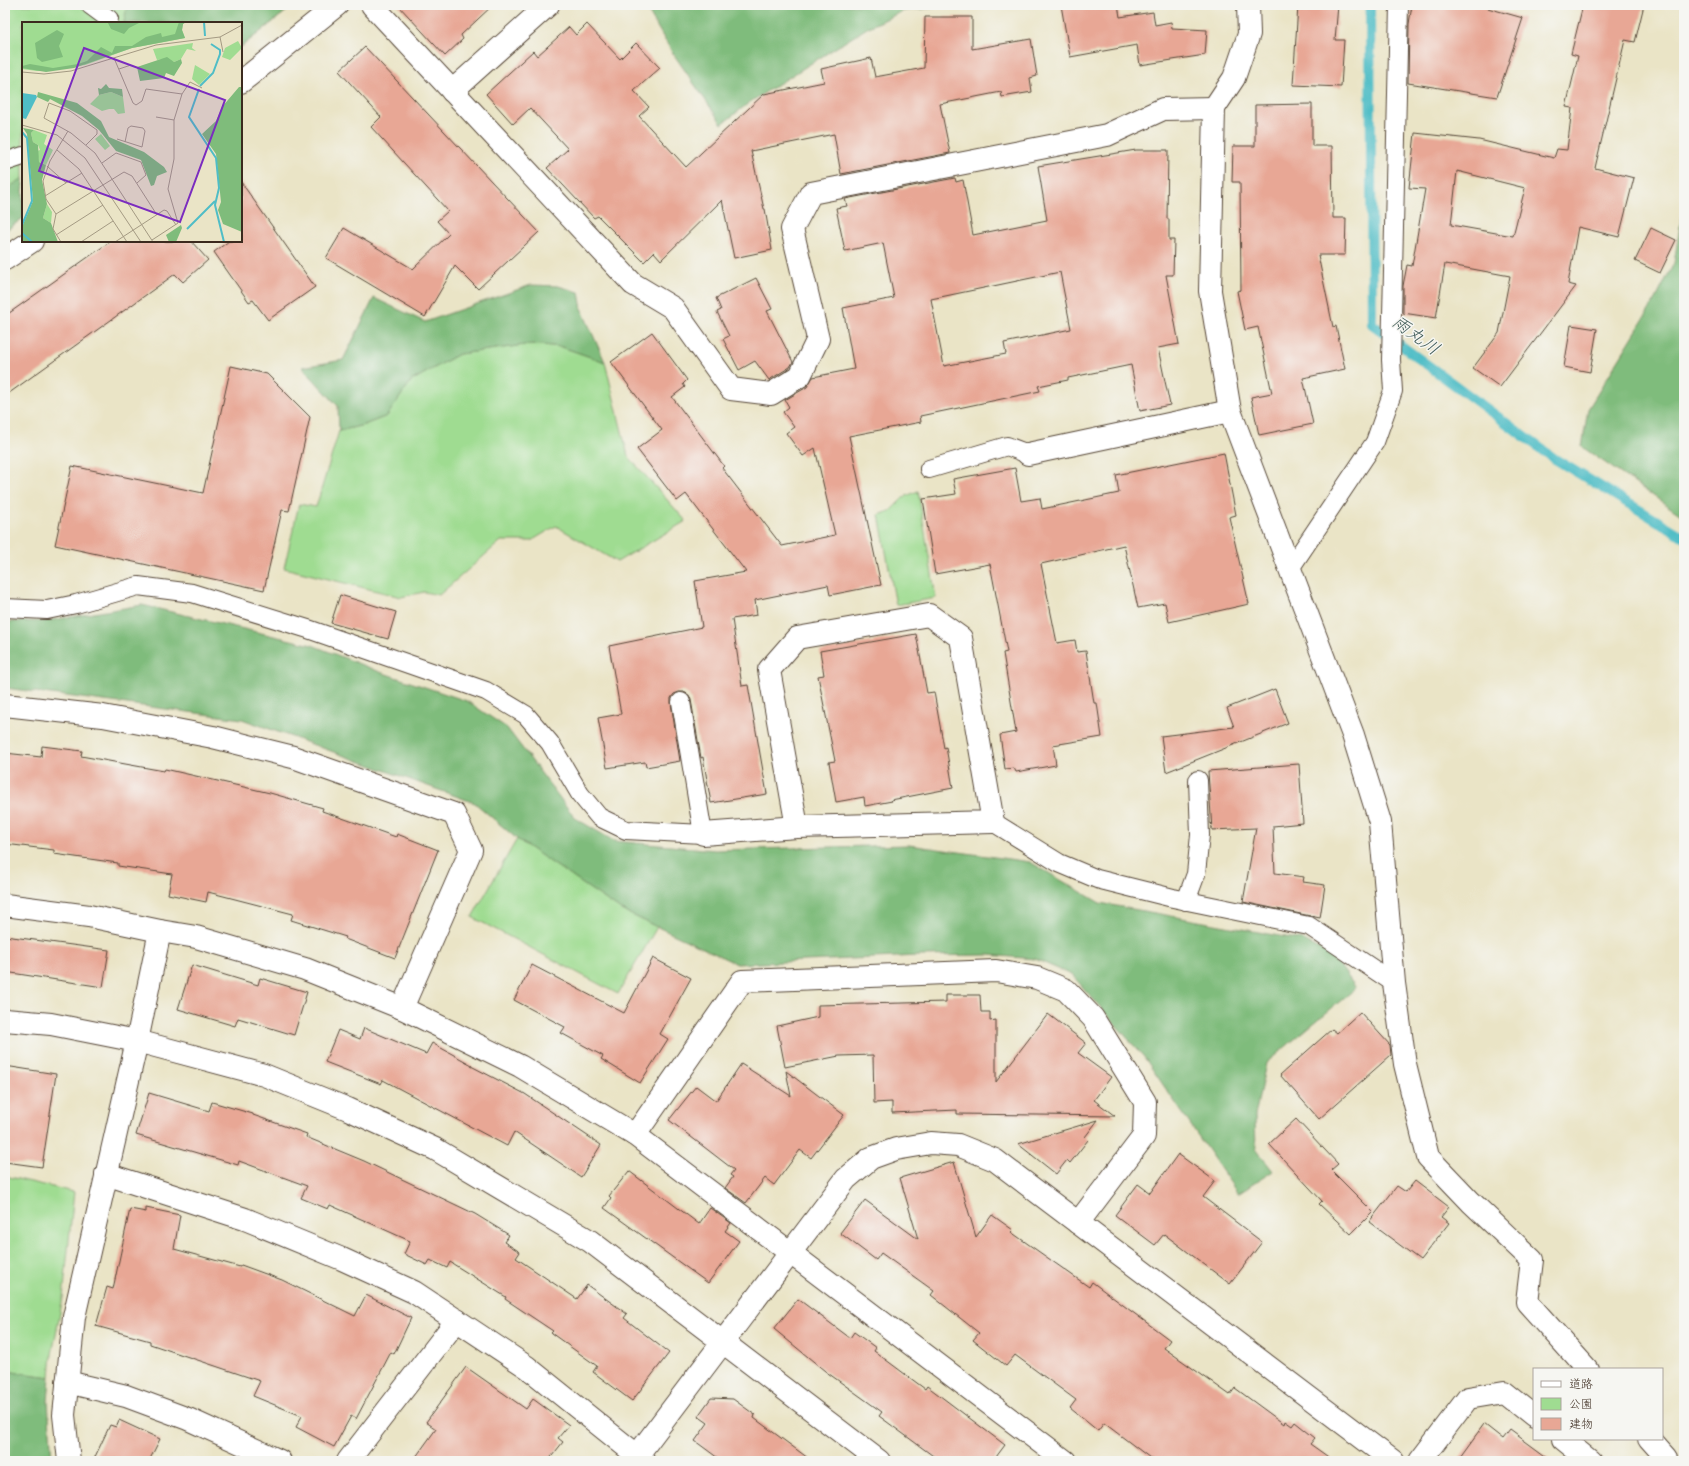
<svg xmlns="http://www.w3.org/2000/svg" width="1689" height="1466" font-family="Caveat,'Klee One',sans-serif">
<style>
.green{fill:#9fdc91;stroke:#6d8358}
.forest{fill:#7fbc7b;stroke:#5d734c}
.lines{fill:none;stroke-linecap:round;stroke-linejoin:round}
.stream{stroke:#4fbdc6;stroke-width:10}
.building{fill:#e8a795;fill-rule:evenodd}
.service-casing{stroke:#554637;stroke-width:20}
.minor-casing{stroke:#554637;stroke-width:24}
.secondary-casing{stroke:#554637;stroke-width:24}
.service{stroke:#fff;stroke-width:18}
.minor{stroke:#fff;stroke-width:22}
.secondary{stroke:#fff;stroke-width:22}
.labels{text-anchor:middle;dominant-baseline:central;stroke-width:3;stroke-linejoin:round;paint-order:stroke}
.water-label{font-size:18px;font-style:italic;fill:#425d59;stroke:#f6f6f2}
.inset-river{fill:none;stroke:#4fbdc6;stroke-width:2}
.inset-road{fill:none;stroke:#a49a83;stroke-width:1}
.view{fill:#7b2cbf;fill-opacity:0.15;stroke:#7b2cbf;stroke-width:2}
.inset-edge{fill:none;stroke:#3b2a1e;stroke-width:2}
</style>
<rect width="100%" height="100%" fill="#f6f6f2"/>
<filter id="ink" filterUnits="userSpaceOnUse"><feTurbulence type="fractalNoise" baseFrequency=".025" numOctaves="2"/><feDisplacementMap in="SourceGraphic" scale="8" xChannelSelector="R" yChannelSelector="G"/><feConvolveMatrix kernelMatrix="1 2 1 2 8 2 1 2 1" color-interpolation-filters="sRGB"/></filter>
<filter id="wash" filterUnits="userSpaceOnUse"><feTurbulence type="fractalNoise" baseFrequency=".012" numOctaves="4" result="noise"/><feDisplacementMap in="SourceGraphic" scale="16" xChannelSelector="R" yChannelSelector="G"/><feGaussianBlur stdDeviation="0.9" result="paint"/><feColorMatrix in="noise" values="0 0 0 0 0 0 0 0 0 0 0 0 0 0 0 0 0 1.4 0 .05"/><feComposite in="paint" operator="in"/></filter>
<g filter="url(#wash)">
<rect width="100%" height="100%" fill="#eae4c6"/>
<!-- green -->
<g class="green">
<path d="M5 5H294L241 47V23H23V218L5 231Z"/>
<path d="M532 344 562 347 605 362 628 456 686 521 617 562 556 526 531 541H501L439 595 424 592 401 597 284 568 299 504 316 507 339 431 364 425 387 416 411 381 459 354Z"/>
<path d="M918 491 936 598 896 605 879 515 890 511 904 497Z"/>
<path d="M517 839 621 910 657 927 618 994 472 917Z"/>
<path d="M5 1176 74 1192 63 1298 52 1354 50 1377 5 1371Z"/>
</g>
<!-- forest -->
<g class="forest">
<path d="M129 5H294L241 47V23H124L126 10Z"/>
<path d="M642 5H960L903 11 867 28 750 102 722 124 672 52 649 13Z"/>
<path d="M23 178V218L5 231V190Z"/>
<path d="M1684 201V517L1582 447 1588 409 1656 299 1674 263Z"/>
<path d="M531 285 558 286 579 292 582 310 605 362 562 347 532 344 459 354 411 381 387 416 364 425 339 431 338 406 302 367 343 360 374 298 425 322Z"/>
<path d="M142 605 312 645 380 672 467 701 507 728 575 818 614 841 715 850 909 845 1030 862 1100 903 1302 940 1333 956 1356 988 1266 1063 1255 1116 1256 1149 1273 1171 1238 1194 1144 1057 1072 975 1035 959 989 955 919 956 737 964 621 910 517 839 475 803 242 719 5 688V622L46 621Z"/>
<path d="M5 1371 50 1377 48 1402 52 1461H5Z"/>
</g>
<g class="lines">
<!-- stream -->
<path class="stream" d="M1370 5 1372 324 1555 459 1684 537"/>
</g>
<g id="blocks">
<!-- building -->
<g class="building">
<path d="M398 5H493L461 35 463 39 445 56Z"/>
<path d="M1061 5H1118L1120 17 1153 12 1155 25 1171 22 1172 28 1207 30 1205 55 1140 65 1137 45 1070 57Z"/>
<path d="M1298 5H1338L1335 40H1344L1341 87 1293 85Z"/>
<path d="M1412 5H1477L1523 18 1497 97 1408 83 1409 24Z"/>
<path d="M1583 5H1644L1635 42 1625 40 1595 168 1634 178 1619 237 1578 227 1568 284 1576 286 1500 387 1473 368 1499 333 1510 276 1445 264 1436 318 1403 313V286L1407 265 1412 266 1425 189 1409 188 1415 133 1479 140 1554 158 1557 149 1567 150 1572 108 1566 107 1578 56 1571 54ZM1457 171 1525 188 1513 236 1451 225Z"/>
<path d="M925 17H972V49L1031 39 1037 76 1030 78 1032 92 1002 97 1001 92 940 104 950 153 841 174 834 134 751 151 764 209H765L772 250 734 258 722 200 661 260 654 252 644 262 598 216 594 218 547 168 568 149 530 108 513 124 486 94 533 51 537 56 569 27 576 35 587 24 620 59 636 43 660 68 634 91 649 107 639 116 686 167 764 94 824 82 821 69 871 58 875 77 924 68Z"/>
<path d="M365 47 539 232 478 289 455 266 425 317 326 258 344 228 413 269 449 234 437 221 448 211 371 127 381 117 339 71Z"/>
<path d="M1312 104V146H1332L1333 218H1346L1345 255H1318L1333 327 1336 326 1345 369 1303 378 1313 424 1259 435 1251 397 1272 393 1258 327 1245 330 1237 291 1241 290 1240 182H1232L1233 146H1255V105Z"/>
<path d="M1136 150H1168L1167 219H1169V240H1174L1173 275H1166L1179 344 1158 348 1170 405 1140 411 1131 365 1068 378V380L1038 386 1040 391 920 416 921 422 849 436 881 585 830 595 828 585 755 600 757 615 732 619 742 686 748 685 767 794 711 803 703 757 701 758 691 700 689 695 684 692H679L674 694 671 698V703L680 761 646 767 645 762 607 768 598 718 621 714 609 646 702 627 695 581 746 572 686 494 677 501 637 449 662 430 611 362 652 332 687 380 683 384 685 387 672 397 724 466 722 468 782 546 835 535 815 448 803 456 786 433 794 427 783 412 789 407 785 400 807 387 813 377 854 369 843 308 894 298 883 243 845 251 836 208 847 206 845 199 955 178 956 182 963 180 973 235 1047 220 1038 166ZM1060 272 1071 329 1004 343 1006 354 944 366 931 299Z"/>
<path d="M241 182 315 287 268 320 253 300 249 302 214 252 229 241H241Z"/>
<path d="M1651 228 1676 240 1660 273 1635 261Z"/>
<path d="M111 241H191L208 260 183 282 175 274 5 396V316Z"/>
<path d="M756 278 772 309 767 311 793 362 790 367 769 380 755 361 739 370 723 339 729 336 717 312 721 310 716 298Z"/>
<path d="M1571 325 1597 329 1590 372 1564 367Z"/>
<path d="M231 366 267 374 310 417 289 511 282 510 264 590 55 545 72 466 203 493Z"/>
<path d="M1224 453 1236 515 1229 517 1249 604 1169 622 1165 603 1138 608 1124 545 1041 564 1057 643 1075 640 1077 652 1086 651 1094 703H1097L1102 737 1053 745 1056 765 1016 772 1014 768 1005 769 1000 735 1016 732 1003 653 1007 652 990 564 935 574 923 499 956 494 953 479 1015 468 1021 501 1040 498 1042 509 1119 493 1116 475Z"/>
<path d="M340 595 396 612 388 639 331 623Z"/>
<path d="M916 634 927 693 934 692 944 748 946 747 953 788 891 800 892 801 865 806 864 797 836 802 829 762 835 761 818 676 824 675 820 651Z"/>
<path d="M1275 689 1288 723 1166 772 1161 736 1234 727 1227 708Z"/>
<path d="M42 746 82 751 81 756 164 771 165 769 270 793 323 808 322 811 396 837 397 834 438 850 395 958 345 939 346 937 291 920 293 914 208 892 206 902 168 894 172 874 118 866V863L54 854V850L5 844V753L41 757Z"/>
<path d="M1299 764 1303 823 1273 826 1275 873 1304 877 1303 882 1325 885 1320 918 1243 902 1256 828 1212 830 1208 771Z"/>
<path d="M5 936 109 950 103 987 5 972Z"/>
<path d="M653 958 691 978 660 1034 668 1039 640 1083 601 1059 603 1056 561 1033 565 1027 514 1000 532 965 624 1013Z"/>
<path d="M192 965 258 985 260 978 307 992 294 1035 238 1018 235 1026 178 1009Z"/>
<path d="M946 995H980L981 1012H990V1021L996 1020V1082L1048 1014 1086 1043 1078 1053 1111 1077 1094 1100 1115 1116 957 1114V1110L892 1113V1102L874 1103 873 1055 839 1056 785 1067 777 1026 818 1017V1005L946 1002Z"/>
<path d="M1360 1012 1390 1045 1391 1055 1319 1119 1280 1075 1332 1029 1337 1033Z"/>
<path d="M364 1028 426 1054 432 1043 472 1065 471 1066 525 1094 601 1145 581 1177 514 1132 507 1146 383 1080 381 1084 325 1062 338 1030 360 1039Z"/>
<path d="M741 1064 791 1096 786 1071 844 1115 811 1158 800 1150 774 1185 765 1178 746 1203 725 1188 733 1177 730 1175 734 1170 669 1120 696 1086 716 1101Z"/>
<path d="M5 1066 56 1074 42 1167 5 1162Z"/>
<path d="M149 1093 209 1111 212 1102 253 1114V1115L307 1134 306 1137 364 1161 475 1214 509 1235 504 1242 520 1252 516 1258 577 1299 587 1285 627 1314 624 1318 669 1353 632 1401 593 1372 597 1366 551 1333 553 1331 505 1299 506 1297 450 1262 447 1268 430 1260 427 1265 404 1254 410 1241 330 1205 328 1209 301 1198 307 1186 239 1161 238 1165 136 1135Z"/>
<path d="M1296 1119 1338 1164 1331 1170 1373 1212 1351 1234 1319 1204 1322 1201 1269 1144Z"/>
<path d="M1098 1120 1085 1137 1088 1140 1070 1163 1067 1160 1056 1174 1018 1144Z"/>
<path d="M1178 1154 1215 1181 1203 1197 1262 1242 1230 1284 1164 1234 1155 1245 1115 1215 1138 1184 1150 1193Z"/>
<path d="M954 1162 976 1237 992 1215 1013 1230 1011 1232 1089 1287 1092 1282 1170 1340 1164 1348 1230 1395 1235 1388 1284 1424 1285 1421 1292 1426 1295 1422 1315 1438 1310 1444 1334 1461H1154L1104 1423 1098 1431 1070 1408 1076 1400 1015 1355 1006 1366 973 1340 979 1333 931 1295 934 1291 881 1253 876 1260 840 1233 865 1200 918 1239 900 1178Z"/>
<path d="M629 1171 699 1224 710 1208 731 1223 725 1231 739 1241 708 1283 604 1208 611 1198 609 1196Z"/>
<path d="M1415 1181 1449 1207 1441 1217 1449 1223 1420 1260 1369 1222 1397 1186 1406 1192Z"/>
<path d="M146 1208 180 1215 174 1249 240 1267 241 1265 282 1280 355 1316 366 1295 411 1318 394 1354 391 1352 356 1419 351 1416 334 1447 296 1427 302 1416 253 1396 260 1381 150 1344V1341L96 1326 107 1287 113 1289 130 1209 146 1212Z"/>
<path d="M798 1299 850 1338 854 1332 876 1348 874 1351 925 1389 927 1386 1005 1445 993 1461H940L879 1416 882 1412 825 1371 774 1329Z"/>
<path d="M466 1367 526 1409 533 1399 569 1425 558 1438 563 1442 548 1461H413L436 1429 426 1422Z"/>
<path d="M711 1398 733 1399 755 1415 754 1418 812 1461H722L695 1441 708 1423 698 1416Z"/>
<path d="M119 1420 160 1439 149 1461H93L110 1425 116 1427Z"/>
<path d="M1484 1424 1503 1439 1510 1430 1552 1461H1457Z"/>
</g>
</g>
</g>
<g filter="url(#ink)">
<use href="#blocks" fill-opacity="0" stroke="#554637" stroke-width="1"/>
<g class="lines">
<!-- service casing -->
<g class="service-casing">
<g id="service">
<path d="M90 5 109 19"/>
<path d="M5 162 23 156"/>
<path d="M929 469 1007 446 1028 454"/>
<path d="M1289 570 1375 442 1393 391 1391 360 1399 5"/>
<path d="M5 608 47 610 76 604 138 586 192 593 308 629 486 691 526 715 550 743 580 794 599 817 626 830 703 834 681 702"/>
<path d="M993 822 1059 863 1097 879 1173 898 1309 926 1394 983"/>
<path d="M1186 901 1196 874 1200 835 1198 780"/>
</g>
</g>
<!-- minor casing -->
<g class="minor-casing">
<g id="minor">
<path d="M372 5 633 284 673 308 731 389 771 394 800 376 818 339 792 229 811 193 1107 135 1163 109 1214 108"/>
<path d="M1248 5 1249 34 1234 78 1214 108 1210 291 1230 411 1353 735 1380 822 1394 983 1405 1064 1428 1157 1471 1202 1532 1260 1527 1302 1587 1369"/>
<path d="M452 91 548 5"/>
<path d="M1028 454 1230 411"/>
<path d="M5 705 103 716 213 737 293 757 454 814 471 850 402 1008"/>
<path d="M703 834 797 827 993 822 961 638 929 615 797 638 769 670 797 827"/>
<path d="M5 905 89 916 160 931 196 937 305 969 402 1008 520 1066 635 1135 1065 1461"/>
<path d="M5 1020 51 1024 137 1041 264 1075 348 1109 435 1149 590 1241 879 1461"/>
<path d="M635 1135 742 981 996 971 1037 978 1066 990 1093 1018 1145 1102 1144 1136 1078 1223"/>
<path d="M106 1174 245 1219 342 1259 414 1292 527 1367 644 1461"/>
<path d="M67 1382 126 1396 188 1419 280 1461"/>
<path d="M1563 1439 1590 1461"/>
<path d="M1649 1439 1665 1457V1461"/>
<path d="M69 1461 64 1415 74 1317 137 1041 160 931"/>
<path d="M348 1461 457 1320"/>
<path d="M633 1461 846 1179 871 1158 896 1149 931 1143 958 1145 995 1160 1393 1461"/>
<path d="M1420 1461 1468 1398 1504 1392 1534 1416"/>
</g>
</g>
<!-- secondary casing -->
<g class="secondary-casing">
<g id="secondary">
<path d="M241 82 337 5"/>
<path d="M5 259 32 241"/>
</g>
</g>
<!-- service -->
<use href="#service" class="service"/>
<!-- minor -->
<use href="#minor" class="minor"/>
<!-- secondary -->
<use href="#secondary" class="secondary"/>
</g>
</g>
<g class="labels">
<!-- water labels -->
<g class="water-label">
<text transform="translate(1416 335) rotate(36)">雨丸川</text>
</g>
</g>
<!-- overview -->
<g transform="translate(22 22)">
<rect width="220" height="220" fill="#eae4c6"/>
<path d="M0 0H164L161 2 160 8 163 16 110 26 63 43 15 49 0 47ZM216 19 220 26 208 38 200 35 203 26ZM171 21 170 26 174 29 165 27 159 37 152 40 142 37 135 38 131 27ZM173 43 188 52 177 63 170 57ZM89 70 101 75 103 91 96 92 92 87H87L80 89 68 82 77 73ZM12 108 25 113 22 122 31 128 24 143 17 140 15 129 18 128 16 123 11 120 9 111ZM79 112 88 124 83 128 73 117ZM25 182 30 190 29 201 21 196Z" fill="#9fdc91"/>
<path d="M119 0 107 6 102 12 89 7 86 1ZM157 0H164L161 2 160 8 163 16 110 26 52 46 24 50 0 46V44L8 42 31 46 56 42 65 39 79 25 90 31 93 24H110L124 15 139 11 140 15 153 12ZM35 8 42 12 37 24 41 35 20 40 15 36 13 21ZM145 35 152 40 159 37 160 41 152 54 144 51 142 56 118 59 115 45ZM84 62 87 66 100 67 101 75 89 70 77 73 76 66 79 67ZM217 65H220V210L201 202 196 188 199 180 194 132 180 112 194 99 200 85ZM16 70 55 81 79 99 87 115 122 130 142 145 145 150 135 154 132 163 129 164 119 138 94 129 77 108 60 94 28 77 26 80 15 75ZM1 106 12 108 9 111 11 120 16 123 17 140 24 143 20 158 25 182 21 196 29 201 36 220H0V205L11 179 5 112ZM159 203 160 206 154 220H147L144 213Z" fill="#7fbc7b"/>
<path d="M0 71 14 73 15 75 4 97 0 96Z" fill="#4fbdc6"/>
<path class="inset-river" d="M182 0 183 14M178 64 191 51 198 32V28L189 22M177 67 167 95 194 136 197 166 193 183 202 220M0 203 10 179 5 116 0 110M165 207 193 179M0 211 10 220"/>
<path class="inset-road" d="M198 15 201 30M92 36 111 81 114 83 120 79 124 67 160 72M97 47 109 43M0 50 22 52 49 49 134 23 198 15 220 3M134 95 152 98M0 103 35 113 63 136 119 220M95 117 120 125 123 109 121 106 109 104 106 106 103 120M64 123 75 112V108L48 89 27 81 22 96 49 111 73 131 131 220M35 128 57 147 105 220M80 141 94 131 119 140 124 153 115 161M25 144 44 161M23 174 60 151M34 192 102 150 110 154 135 193M34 213 81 183M130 218 156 201 146 167 152 137V98L160 72 168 60 180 66M39 220 31 207 34 192 24 177 21 159 28 139 46 109M59 220 91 199M93 220 142 188 145 189 154 203"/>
<path class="view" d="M62 26 203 78 158 200 17 149Z"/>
<rect width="220" height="220" class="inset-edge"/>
</g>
<!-- margin -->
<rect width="1689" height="1466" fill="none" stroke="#f6f6f2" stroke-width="20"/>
<!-- legend -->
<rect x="1533" y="1368" width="130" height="72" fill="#f6f6f2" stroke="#aba49d"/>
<rect x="1541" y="1381" width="20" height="6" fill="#ffffff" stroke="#aba49d"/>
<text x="1569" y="1388" font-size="12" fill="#3b2a1e">道路</text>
<rect x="1541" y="1398" width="20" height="12" fill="#9fdc91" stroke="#aba49d"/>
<text x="1569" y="1408" font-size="12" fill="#3b2a1e">公園</text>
<rect x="1541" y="1418" width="20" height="12" fill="#e8a795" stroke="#aba49d"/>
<text x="1569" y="1428" font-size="12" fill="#3b2a1e">建物</text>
</svg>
